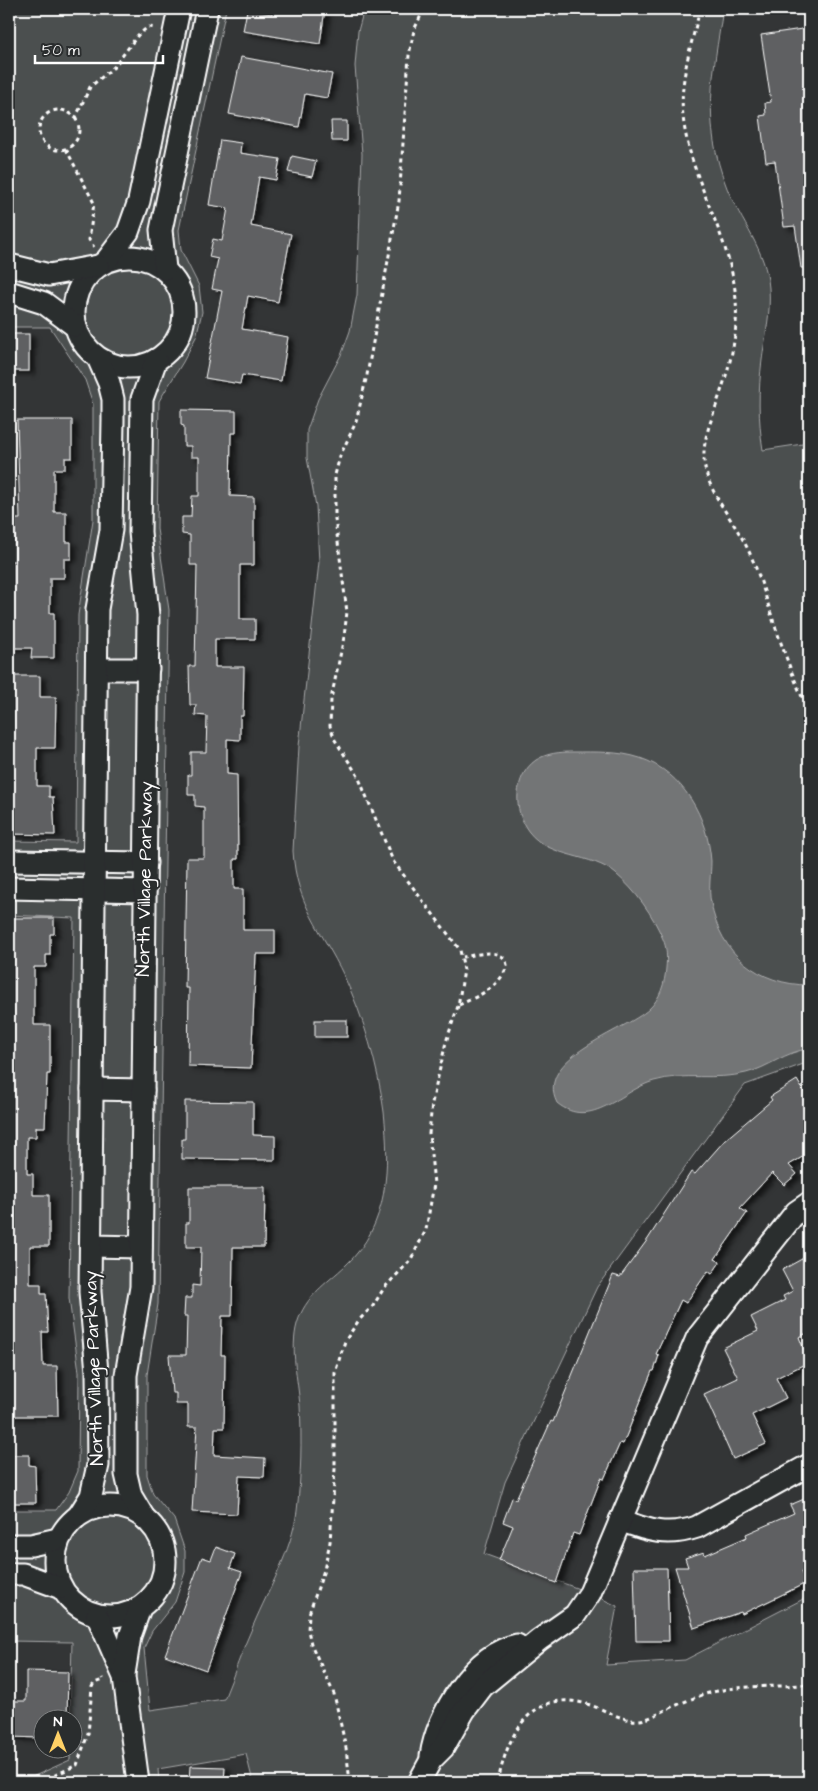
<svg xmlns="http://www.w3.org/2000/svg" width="818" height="1791" font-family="'Architects Daughter',sans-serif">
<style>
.green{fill:#4c4f50;stroke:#a6a7a8}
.water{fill:#737576;stroke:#abacad}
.building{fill:#5f6162;stroke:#fff;filter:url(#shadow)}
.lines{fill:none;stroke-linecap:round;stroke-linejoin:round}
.minor-casing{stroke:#fff;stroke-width:25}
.path{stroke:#fff;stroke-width:3;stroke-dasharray:4 4;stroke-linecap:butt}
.minor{stroke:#2a2d2e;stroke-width:21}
.labels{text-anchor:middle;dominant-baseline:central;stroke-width:4;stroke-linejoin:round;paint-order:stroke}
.street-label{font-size:19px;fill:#fff;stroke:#2a2d2e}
</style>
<defs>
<filter id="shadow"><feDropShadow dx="5.5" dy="3" stdDeviation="2.5" flood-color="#0009"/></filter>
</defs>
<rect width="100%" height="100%" fill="#333536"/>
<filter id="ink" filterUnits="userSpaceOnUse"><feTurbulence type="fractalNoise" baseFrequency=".02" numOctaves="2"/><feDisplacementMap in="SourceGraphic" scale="10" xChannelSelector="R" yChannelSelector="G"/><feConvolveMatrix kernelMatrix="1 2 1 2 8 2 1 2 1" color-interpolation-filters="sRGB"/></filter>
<g filter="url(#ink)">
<!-- green -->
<path class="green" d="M9 9H226L179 230 181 250 199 286 202 312 196 337 183 362 159 401 157 529 169 610 158 1304 147 1375V1475L153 1494 174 1519 185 1551V1572L175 1602 152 1631 144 1648 150 1710 224 1699C234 1675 242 1650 253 1626 269 1588 291 1553 297 1511 301 1477 302 1440 300 1406 298 1380 290 1350 297 1324 305 1296 326 1284 346 1265 389 1225 390 1167 384 1112 378 1066 364 1018 344 976 322 930 296 905 293 851L299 746 319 562 316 506 307 458V430L318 399 342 353 350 331 357 295 362 154 355 66 358 31 364 9H723C713 75 701 122 727 188 741 222 766 250 769 288 771 313 765 336 762 360 758 390 758 420 763 450L809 443V1062L745 1085 597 1287 505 1482 484 1554 590 1593 617 1606 606 1665 685 1660 809 1596V1782H253L246 1754 158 1769 159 1782H31L30 1778 70 1760V1749L72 1748V1718H70L72 1642 9 1641V1510H56L69 1492 78 1471 79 1372 69 1298 74 918 9 915V841L76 842 78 615 93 520V404L85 380 50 327H9Z"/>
<!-- water -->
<path class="water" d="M572 752C595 752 619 751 640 758 683 772 708 818 711 861 711 875 708 889 711 903 720 954 759 985 809 985V1049C786 1051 768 1068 746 1073 715 1081 684 1072 654 1081 622 1090 591 1131 557 1103 534 1057 624 1032 649 1009 660 999 665 983 666 968 667 958 667 948 663 939 653 915 636 891 616 874 592 853 550 859 529 832 513 812 513 776 536 760 547 753 560 752 572 752Z"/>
<!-- building -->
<g class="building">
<path d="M272 9H325L320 44 243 31 247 10 272 14Z"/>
<path d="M809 28V268H801L795 226 784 227 775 161 766 162 760 116 766 115 765 103 771 102 761 35Z"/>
<path d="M241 57 332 74 327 98 305 94 299 127 229 114Z"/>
<path d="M331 121H347V141H332Z"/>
<path d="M220 140 241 143 240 153 280 159 276 180 259 177 251 226 291 234 278 302 248 296 242 329 288 337 281 381 242 375 240 384 205 378 222 291 212 289 218 259 209 257 213 239 222 241 228 208 209 205Z"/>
<path d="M292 156 316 161 312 177 288 172Z"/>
<rect x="9" y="334" width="20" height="37"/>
<path d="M181 410 236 411V433H231L230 496 254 497V565H240V619H255V639H215V667H244L243 716H240V740L227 739V774L237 775 238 859H234V889H243V930H275V954H256L251 1068 188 1066 189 988H185L187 858H204V807L195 806V795H188V775H191V752H206L207 716 195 715 196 705H190L189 666H195L197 565H190V535L182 534V517H191L192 496H199V457H191V446H184V426L181 425Z"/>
<path d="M17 420H72V458H65V469H54V512H66V542H71V559H64V578H50V613H54V658H31L32 648H9V561H15V519H20Z"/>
<path d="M9 676H40V697H56L55 748H37V786H49V797H53L55 835 9 834Z"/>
<path d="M9 918H54V934H50V955H46V967H34V1025H50V1074H47L45 1127H36V1137H27V1174H33V1195H49V1246H30V1284H41V1294H46L48 1332H42L43 1366H57L58 1416H9V1395H12V1367H9Z"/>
<rect x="315" y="1020" width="32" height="17"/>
<path d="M797 1080 809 1100V1153L789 1165 797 1174 784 1185 772 1173 740 1208 747 1213 715 1259 720 1262 712 1274 708 1271 686 1303 681 1300 656 1354 659 1355 654 1371H652L623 1444 620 1443 604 1479 601 1478 579 1535 573 1533 556 1583 499 1560 513 1526 503 1522 512 1498 516 1499 551 1421 553 1422 613 1275 620 1277 648 1239 691 1172 695 1174 725 1140 772 1100 770 1097Z"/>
<path d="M185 1101 253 1102V1135L275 1136V1160L182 1159V1139H185Z"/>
<path d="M189 1187H265L264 1247H233L232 1316H222L221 1355H225L224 1428H215L214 1455 265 1458 264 1477 239 1476 237 1514 192 1512 197 1427H188V1404H176V1393H172L169 1355H186L187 1316H184L185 1298H192V1285L200 1286 201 1247H186V1223H189Z"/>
<path d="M809 1255V1332L799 1337 809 1362 776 1378 786 1398 752 1415 766 1444 733 1459 704 1394 738 1378 723 1348 758 1331 751 1317 785 1300 783 1296 793 1291 782 1270Z"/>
<path d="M9 1455H29V1465L35 1466 36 1503H9Z"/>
<path d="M809 1497V1568L801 1572 806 1583 742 1614 741 1612 694 1628 675 1567H688L685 1558 704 1552 705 1555 747 1537 746 1534 794 1513 790 1505Z"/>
<path d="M216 1547 235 1554 230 1568 242 1572 206 1670 165 1655 202 1557 211 1560Z"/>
<path d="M634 1568H667L669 1641H636Z"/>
<path d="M26 1671 68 1672 67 1718H42V1738L9 1737V1701H26Z"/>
<path d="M190 1766 225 1767 224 1782H189Z"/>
</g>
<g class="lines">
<!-- minor casing -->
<g class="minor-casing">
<g id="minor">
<circle cx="129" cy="312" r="55"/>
<path d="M106 261 128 232 139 201 179 9"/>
<path d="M9 265 49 275 98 266"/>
<path d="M165 269 161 230 207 9"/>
<path d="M9 292 44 303 75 326"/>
<path d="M97 669H148"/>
<path d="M9 861 146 863"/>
<path d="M9 888 145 891"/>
<path d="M92 1089 143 1090"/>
<path d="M91 1246 141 1247"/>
<circle cx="110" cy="1561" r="55"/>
<path d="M79 1515 91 1496 98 1465 97 1372 90 1292 97 609 111 530 113 420V399L109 383 98 358"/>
<path d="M143 1516 131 1496 126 1474V1375L141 1287 148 615 140 532 142 399 156 360"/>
<path d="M620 1520C648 1531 668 1537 697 1527L809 1465"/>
<path d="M9 1545H31L58 1539"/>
<path d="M9 1574H23L61 1588"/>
<path d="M97 1615 124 1677 138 1782"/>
<path d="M124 1674 130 1636 140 1608"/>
<path d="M431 1756C437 1715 473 1654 517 1645"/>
<path d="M419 1782 431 1760 443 1748 464 1711 483 1686 539 1640 575 1615 590 1593 697 1338 796 1212 809 1203"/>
</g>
</g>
<!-- path -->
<g class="path">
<path d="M700 9C692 43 679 80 683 116 689 177 727 230 735 290 740 329 731 363 718 400 712 419 703 438 704 458 704 484 726 511 739 533 755 559 763 588 772 617 783 649 794 681 809 712"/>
<circle cx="59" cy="130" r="20"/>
<path d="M75 119 90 87 114 67 138 35 148 27 156 28"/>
<path d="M66 149 94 203 89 240 94 247"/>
<path d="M459 1005C478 996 501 987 507 965 504 946 475 955 463 957"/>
<path d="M40 1782 77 1765 88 1734 92 1687 94 1683 103 1680 102 1678"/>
<path d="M350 1782 346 1748 334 1694 311 1644 308 1630 309 1614 324 1570 330 1542 335 1469V1373L345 1341 359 1320 373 1306 384 1288 410 1261 426 1230 434 1184 429 1134 432 1103 446 1042 458 1006 464 970 460 950 393 861 358 776 335 740 330 726 331 699 344 637 347 612 335 519V475L340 456 356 422 367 375 399 201 409 55 414 30 424 9"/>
<path d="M498 1782C508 1731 534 1685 593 1706 608 1711 624 1722 640 1720 650 1719 659 1713 668 1709 684 1702 701 1694 718 1691 748 1684 779 1688 809 1684"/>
</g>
<!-- minor -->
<use href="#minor" class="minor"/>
</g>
</g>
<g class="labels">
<!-- street labels -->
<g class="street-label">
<text transform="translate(145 879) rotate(-89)">North Village Parkway</text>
<text transform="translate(94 1368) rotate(-92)">North Village Parkway</text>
</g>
</g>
<!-- margin -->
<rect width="818" height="1791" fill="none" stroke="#2a2d2e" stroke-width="30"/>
<rect x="15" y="15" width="788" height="1761" fill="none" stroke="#fff" stroke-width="2" filter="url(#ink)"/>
<!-- north arrow -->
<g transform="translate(58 1734)"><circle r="24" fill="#2a2d2e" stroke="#7f8182"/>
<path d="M0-4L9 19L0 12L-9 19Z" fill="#ffd166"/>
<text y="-8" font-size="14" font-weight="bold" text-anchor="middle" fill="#ffffff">N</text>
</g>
<!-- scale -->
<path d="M35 55v8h128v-8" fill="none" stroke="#ffffff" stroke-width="2.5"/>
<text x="42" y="55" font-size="15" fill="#ffffff" stroke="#2a2d2e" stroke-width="4" paint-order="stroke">50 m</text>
</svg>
